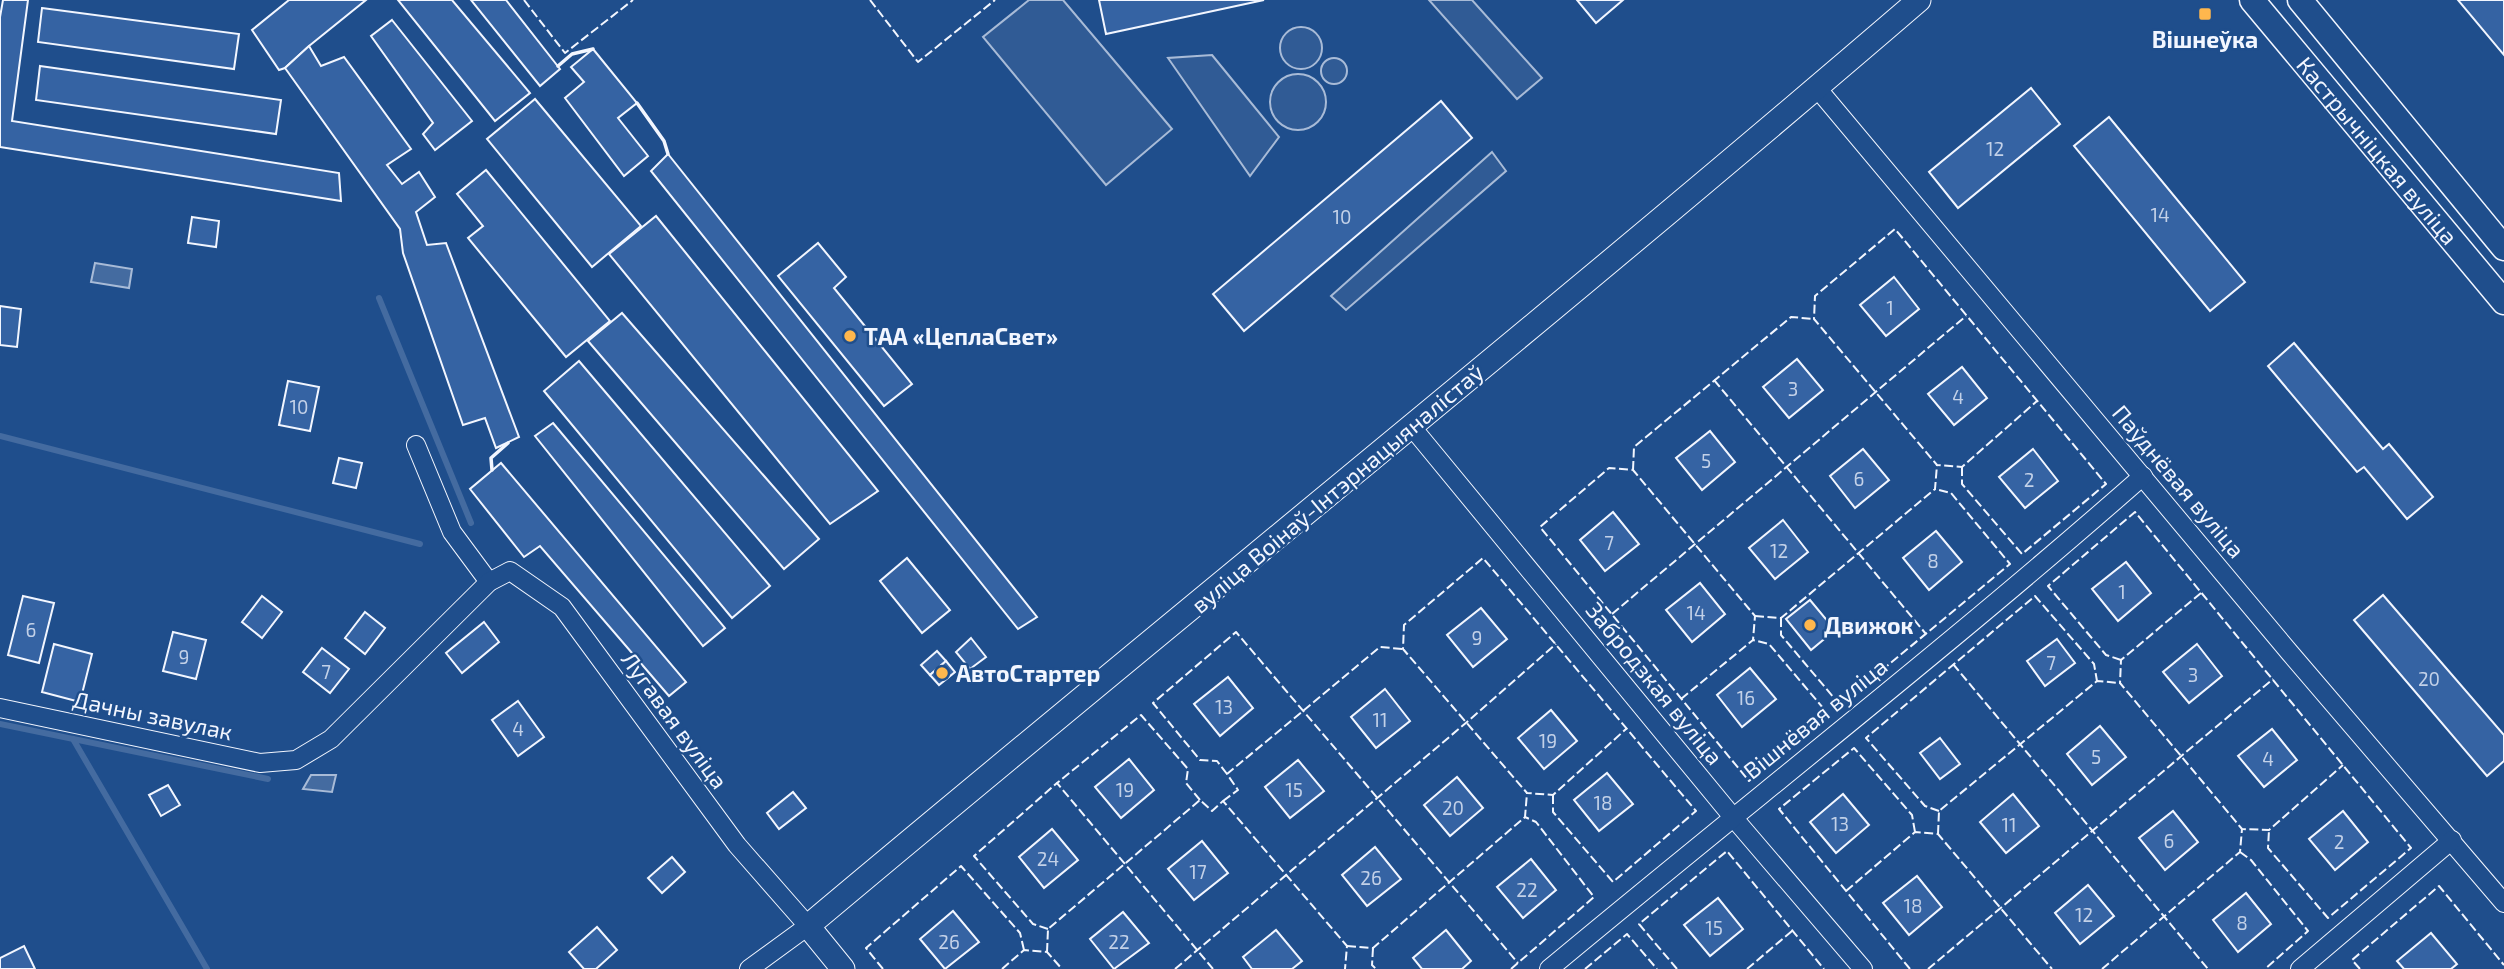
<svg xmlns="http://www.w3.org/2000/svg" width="2504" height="969" font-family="'Exo 2',sans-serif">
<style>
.built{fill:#305b95;stroke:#a8bbd7;stroke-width:2}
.water{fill:#446ba0;stroke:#a8bbd7;stroke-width:2}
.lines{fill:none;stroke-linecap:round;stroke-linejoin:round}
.stream{stroke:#446ba0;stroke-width:6}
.building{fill:#3563a3;stroke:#f2f6ff;stroke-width:2}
.minor-casing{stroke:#f2f6ff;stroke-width:20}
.tertiary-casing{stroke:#f2f6ff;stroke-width:25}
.secondary-casing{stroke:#f2f6ff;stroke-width:27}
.minor{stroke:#1f4e8c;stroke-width:18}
.tertiary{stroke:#1f4e8c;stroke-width:23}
.secondary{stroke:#1f4e8c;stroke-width:24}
.fence{stroke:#f2f6ff;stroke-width:2;stroke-dasharray:9 3.5;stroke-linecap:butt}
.wall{stroke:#f2f6ff;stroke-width:3.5}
.poi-dot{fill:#ffb74d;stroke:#1f4e8c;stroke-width:2.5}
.labels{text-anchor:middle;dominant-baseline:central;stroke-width:5;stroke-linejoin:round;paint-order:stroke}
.number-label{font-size:19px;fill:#c3d1e8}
.poi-label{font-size:23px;font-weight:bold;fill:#f2f6ff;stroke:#1f4e8c;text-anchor:start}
.street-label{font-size:23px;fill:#f2f6ff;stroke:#1f4e8c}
</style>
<rect width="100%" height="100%" fill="#1f4e8c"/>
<!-- built -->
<g class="built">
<path d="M1029 0H1063L1172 129 1106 185 983 37Z"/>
<path d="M1429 0H1472L1542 78 1517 99Z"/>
<circle cx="1301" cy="48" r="21"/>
<path d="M1212 55 1279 137 1250 176 1168 58Z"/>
<circle cx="1334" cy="71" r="13"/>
<circle cx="1298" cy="102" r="28"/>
<path d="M1492 152 1506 171 1346 310 1331 296Z"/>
</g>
<!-- water -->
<g class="water">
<path d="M95 263 132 269 129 288 91 282Z"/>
<path d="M311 775H336L332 792 303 789Z"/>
</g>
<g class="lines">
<!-- stream -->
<g class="stream">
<path d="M379 298 471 523"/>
<path d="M0 436 420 544"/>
<path d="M0 724 268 779"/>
<path d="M73 739 207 969"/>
</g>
</g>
<!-- building -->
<g class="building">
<path d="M3 0H28L12 121 339 173 341 201 0 147V17Z"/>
<path d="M289 0H366L309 46 285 68 279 70 252 30Z"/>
<path d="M398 0H452L530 93 495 121Z"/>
<path d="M471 0H506L560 69 540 86Z"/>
<path d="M1099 0H1264L1106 34Z"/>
<path d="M1577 0H1623L1596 23Z"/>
<path d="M2458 0H2504V55Z"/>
<path d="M42 8 239 34 234 69 38 42Z"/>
<path d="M392 20 472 121 435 150 423 134 433 123 371 36Z"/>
<path d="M309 46 321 66 344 57 411 149 387 165 402 184 419 172 435 197 416 212 427 245 446 243 519 437 496 448 485 418 463 425 403 253 400 229 285 68Z"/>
<path d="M593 49 637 103 618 118 648 156 624 176 565 98 584 82 571 67Z"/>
<path d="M40 66 281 100 276 134 36 100Z"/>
<path d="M2031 88 2060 124 1958 208 1929 172Z"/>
<path d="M535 99 641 226 592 267 487 139Z"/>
<path d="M1441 101 1472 138 1244 331 1213 294Z"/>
<path d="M2109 117 2245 282 2210 311 2074 146Z"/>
<path d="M668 154 1037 617 1018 629 651 171Z"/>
<path d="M486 170 610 321 566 357 468 238 483 226 457 194Z"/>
<path d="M656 216 878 491 830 524 609 254Z"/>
<path d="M192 217 219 221 216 247 188 243Z"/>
<path d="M818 243 846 277 834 288 912 384 884 406 778 276Z"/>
<path d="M1894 277 1919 309 1886 336 1860 305Z"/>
<path d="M0 306 21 309 17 347 0 345Z"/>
<path d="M622 313 819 539 784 569 588 341Z"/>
<path d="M2294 343 2383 449 2389 444 2433 497 2407 519 2364 467 2357 472 2268 366Z"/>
<path d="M1797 359 1823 390 1789 418 1763 387Z"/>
<path d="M579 361 770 586 732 618 544 391Z"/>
<path d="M1962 367 1987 398 1954 425 1928 394Z"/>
<path d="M288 381 319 387 310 431 279 425Z"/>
<path d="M553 423 725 628 703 646 535 436Z"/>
<path d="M1710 431 1735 462 1702 490 1676 458Z"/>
<path d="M1863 449 1889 480 1855 508 1830 476Z"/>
<path d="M2033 449 2058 481 2025 508 1999 477Z"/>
<path d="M339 458 362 463 356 488 333 483Z"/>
<path d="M501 463 686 682 669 696 540 546 524 557 470 489Z"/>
<path d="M1613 512 1639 544 1605 571 1580 540Z"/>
<path d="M1783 520 1808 552 1775 579 1749 548Z"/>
<path d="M1936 531 1962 562 1929 590 1903 558Z"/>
<path d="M907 558 950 610 922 633 880 581Z"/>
<path d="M2126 562 2151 593 2118 621 2092 589Z"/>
<path d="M1700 583 1725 614 1692 642 1666 610Z"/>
<path d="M2383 595 2504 735V761L2487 776 2354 620Z"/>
<path d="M23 596 54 603 39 663 8 655Z"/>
<path d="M262 596 282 612 262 638 242 622Z"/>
<path d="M1810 600 1835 630 1811 650 1786 619Z"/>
<path d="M1481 608 1507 639 1473 667 1447 635Z"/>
<path d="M365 612 385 628 365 654 345 638Z"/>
<path d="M484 622 499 642 462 673 446 653Z"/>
<path d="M173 632 206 640 196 679 163 671Z"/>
<path d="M971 638 986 657 970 669 956 652Z"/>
<path d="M2057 639 2075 663 2045 686 2027 661Z"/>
<path d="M54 644 92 654 80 702 42 692Z"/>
<path d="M2197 644 2222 676 2189 703 2163 672Z"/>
<path d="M322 648 349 669 330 693 303 672Z"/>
<path d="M937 651 946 661 930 675 921 665Z"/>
<path d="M946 661 955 672 939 685 930 675Z"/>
<path d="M1750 668 1776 699 1742 727 1717 695Z"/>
<path d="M1228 677 1253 708 1220 736 1194 704Z"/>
<path d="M1385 689 1410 721 1376 748 1351 717Z"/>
<path d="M518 701 544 737 518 756 492 720Z"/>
<path d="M1551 710 1577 741 1544 769 1518 738Z"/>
<path d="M2100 726 2126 757 2092 785 2067 754Z"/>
<path d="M2272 729 2297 760 2264 787 2238 756Z"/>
<path d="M1940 738 1960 764 1940 779 1920 753Z"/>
<path d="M1129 759 1154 790 1121 818 1095 787Z"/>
<path d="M1298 760 1324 791 1290 818 1265 787Z"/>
<path d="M1607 773 1633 804 1599 831 1574 800Z"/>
<path d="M1457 777 1483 808 1450 836 1424 805Z"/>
<path d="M168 785 180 805 161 816 149 795Z"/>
<path d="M793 792 806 808 779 829 767 813Z"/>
<path d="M1843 794 1869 825 1836 853 1810 822Z"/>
<path d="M2013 794 2039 826 2006 853 1980 822Z"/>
<path d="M2173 811 2198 842 2165 870 2139 838Z"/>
<path d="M2343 811 2368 842 2335 870 2309 839Z"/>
<path d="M1052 829 1078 860 1044 888 1019 857Z"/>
<path d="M1202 841 1228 873 1194 900 1168 869Z"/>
<path d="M1375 847 1401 879 1367 906 1342 875Z"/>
<path d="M672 857 685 872 662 893 648 878Z"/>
<path d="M1531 859 1556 890 1523 918 1497 887Z"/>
<path d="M1917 876 1942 907 1909 935 1883 903Z"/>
<path d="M2088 885 2114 916 2080 944 2055 913Z"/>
<path d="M2246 893 2271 924 2238 952 2213 920Z"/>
<path d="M1718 898 1743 929 1710 956 1684 925Z"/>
<path d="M953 911 979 942 945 969 920 939Z"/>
<path d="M1123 912 1149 943 1114 969 1090 939Z"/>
<path d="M597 927 617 950 596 969H584L569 952Z"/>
<path d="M1276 930 1302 961 1292 969H1252L1243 957Z"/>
<path d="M1446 930 1471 961 1462 969H1422L1413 958Z"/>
<path d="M2431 933 2457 964 2451 969H2404L2397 961Z"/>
<path d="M24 946 35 969H0V958Z"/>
</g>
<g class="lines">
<!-- minor casing -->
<g class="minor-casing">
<g id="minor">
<path d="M1817 88 2290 653 2504 903"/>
<path d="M1411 426 1732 816 1863 969"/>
<path d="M416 445 452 532 489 582"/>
<path d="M0 708 260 763 296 760 331 739 489 582 510 571 562 607 737 845 808 926 749 969"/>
<path d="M1549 969C1747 804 1950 646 2143 476"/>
<path d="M2300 969 2452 840"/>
</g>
</g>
<!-- tertiary casing -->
<g class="tertiary-casing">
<path id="tertiary" d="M843 969 808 926C1177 616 1554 314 1919 0"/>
</g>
<!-- secondary casing -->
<g class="secondary-casing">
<g id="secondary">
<path id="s1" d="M2252 0 2504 302"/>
<path d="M2300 0 2504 248"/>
</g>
</g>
<!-- minor -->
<use href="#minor" class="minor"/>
<!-- tertiary -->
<use href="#tertiary" class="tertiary"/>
<!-- secondary -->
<use href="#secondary" class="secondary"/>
<!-- fence -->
<g class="fence">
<path d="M524 0 565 53 633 0"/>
<path d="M870 0 918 62 995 0"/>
<path d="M1714 380 1926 634"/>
<path d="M1962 467V484L2022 554 2106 484 1895 229 1815 296 1814 319 1937 465 1962 467 2037 401"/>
<path d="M1633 470 1634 447 1791 317 1814 319"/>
<path d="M2201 593 2121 660 2120 683 2242 829 2269 830 2343 765"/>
<path d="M1612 614 1966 316"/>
<path d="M1755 616 1781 618 1935 489 1937 465"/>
<path d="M1781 618V635L1840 705 2010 564 1951 493 1935 489"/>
<path d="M2121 660 2106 655 2048 586 2135 512 2411 848 2328 918 2268 848 2269 830"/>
<path d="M1953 664 2208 969"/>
<path d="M1681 699 1753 640 1755 616 1633 470 1609 468 1540 527 1749 781 1829 715 1769 644 1753 640"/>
<path d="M1227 774 1217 761 1200 760 1153 703 1236 632 1518 963"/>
<path d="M1553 795V812L1613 882 1696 811 1483 558 1404 625 1403 649 1527 793 1553 795 1626 729"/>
<path d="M1200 800 1186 783 1188 769 1141 715 1057 783 1213 969"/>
<path d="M1223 801 1238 790 1227 774 1380 647 1403 649"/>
<path d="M1939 811 1925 806 1866 738 2035 596 2094 664 2097 681"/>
<path d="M1938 834 1939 811 2097 681 2120 683"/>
<path d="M2240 852 2251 860 2308 931 2265 969"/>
<path d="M1846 891 1915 832 1938 834 2052 969"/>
<path d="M1048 929 1033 924 974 856 1057 783"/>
<path d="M1347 946 1373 948 1525 817 1527 793"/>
<path d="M1373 948 1372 965 1376 969"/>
<path d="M1047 952 1048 929 1200 800 1212 811 1223 801 1347 946 1345 969"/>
<path d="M883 969 866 948 961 866 1020 933 1024 950"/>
<path d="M1002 969 1024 950 1047 952 1062 969"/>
<path d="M1175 969 1467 722 1556 644"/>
<path d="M1511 969 1594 897 1536 822 1525 817"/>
<path d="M1585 969 1627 934 1657 969"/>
<path d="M1677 969 1639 924 1727 851 1824 969"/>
<path d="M1747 969 1792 931"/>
<path d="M1910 969 1779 809 1854 748 1912 815 1915 832"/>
<path d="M1928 969 2273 679"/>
<path d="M2102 969 2240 852 2242 829"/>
<path d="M2360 969 2352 960 2439 886 2504 965"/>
</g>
<!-- wall -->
<g class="wall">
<path d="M558 66 572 54 593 49"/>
<path d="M637 103 664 141 668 154"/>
<path d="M492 470 491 458 508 443"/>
</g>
</g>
<!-- markers -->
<g class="poi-dot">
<rect x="2198" y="7" width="14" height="14" rx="3.5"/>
<circle cx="850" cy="336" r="7"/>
<circle cx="1810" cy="625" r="7"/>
<circle cx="942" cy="673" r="7"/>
</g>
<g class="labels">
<!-- number labels -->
<g class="number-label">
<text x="1995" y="148">12</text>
<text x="2160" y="214">14</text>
<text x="1342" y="216">10</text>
<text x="1890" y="307">1</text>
<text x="1793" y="388">3</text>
<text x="1958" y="396">4</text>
<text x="299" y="406">10</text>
<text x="1706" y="460">5</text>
<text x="1859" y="478">6</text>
<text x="2029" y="479">2</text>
<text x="1609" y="542">7</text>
<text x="1779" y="550">12</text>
<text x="1933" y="560">8</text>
<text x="2122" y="591">1</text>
<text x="1696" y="612">14</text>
<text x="31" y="629">6</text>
<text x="1477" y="637">9</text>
<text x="184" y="656">9</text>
<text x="2051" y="662">7</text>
<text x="326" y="671">7</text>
<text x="2193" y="674">3</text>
<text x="2429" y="678">20</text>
<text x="1746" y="697">16</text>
<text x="1224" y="706">13</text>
<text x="1380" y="719">11</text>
<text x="518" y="728">4</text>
<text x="1548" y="740">19</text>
<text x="2096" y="756">5</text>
<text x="2268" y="758">4</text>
<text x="1125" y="789">19</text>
<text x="1294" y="789">15</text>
<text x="1603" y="802">18</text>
<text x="1453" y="807">20</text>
<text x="1840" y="823">13</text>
<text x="2009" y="824">11</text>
<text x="2169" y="840">6</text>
<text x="2339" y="841">2</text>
<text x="1048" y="858">24</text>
<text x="1198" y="871">17</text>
<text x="1371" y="877">26</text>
<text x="1527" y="889">22</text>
<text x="1913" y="905">18</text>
<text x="2084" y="914">12</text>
<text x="2242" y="922">8</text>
<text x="1714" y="927">15</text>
<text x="949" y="941">26</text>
<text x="1119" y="941">22</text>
</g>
<!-- poi labels -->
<g class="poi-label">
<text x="2205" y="39" text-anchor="middle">Вішнеўка</text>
<text x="864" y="336">ТАА «ЦеплаСвет»</text>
<text x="1824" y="625">Движок</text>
<text x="956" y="673">АвтоСтартер</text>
</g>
<!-- street labels -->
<g class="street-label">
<text stroke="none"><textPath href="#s1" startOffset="196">Кастрычніцкая вуліца</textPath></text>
<text transform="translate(2179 481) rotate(50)">Паўднёвая вуліца</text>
<text transform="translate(1337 488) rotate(-40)">вуліца Воінаў-Інтэрнацыяналістаў</text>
<text transform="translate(1655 683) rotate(51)">Забродзкая вуліца</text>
<text transform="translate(153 715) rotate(12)">Дачны завулак</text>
<text transform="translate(1815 718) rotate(-39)">Вішнёвая вуліца</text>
<text transform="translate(675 720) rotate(54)">Лугавая вуліца</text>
</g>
</g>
</svg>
